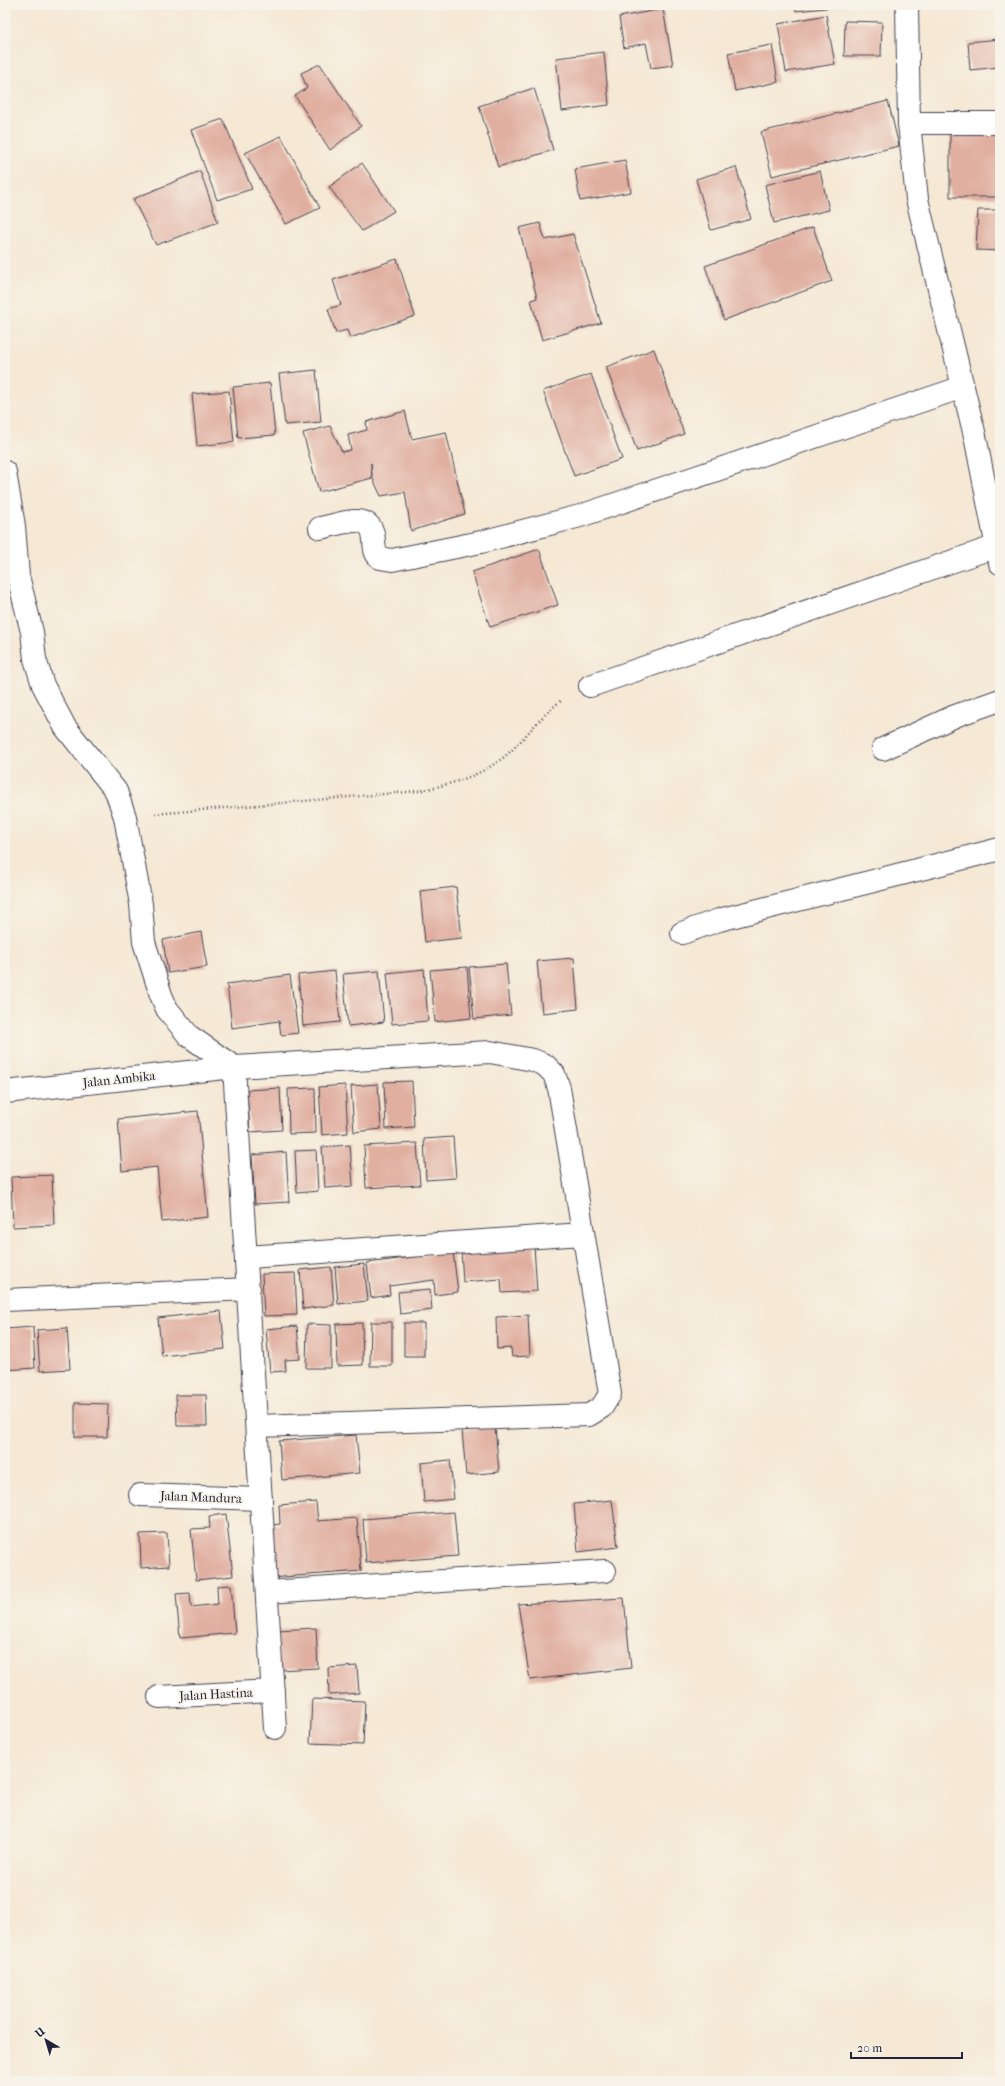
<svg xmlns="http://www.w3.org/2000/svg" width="1005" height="2086" font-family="'IM FELL French Canon',serif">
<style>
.building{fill:#e0afa0}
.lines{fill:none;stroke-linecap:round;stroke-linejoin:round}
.minor-casing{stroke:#424052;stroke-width:24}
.path{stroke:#424052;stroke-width:2.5;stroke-dasharray:1 3;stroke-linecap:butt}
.minor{stroke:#fff;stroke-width:22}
.labels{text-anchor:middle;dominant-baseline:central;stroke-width:4;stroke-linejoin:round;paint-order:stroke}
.street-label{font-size:13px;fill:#22223b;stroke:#f7f3e8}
</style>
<rect width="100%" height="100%" fill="#f7f3e8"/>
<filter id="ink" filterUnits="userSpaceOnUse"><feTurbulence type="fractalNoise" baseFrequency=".025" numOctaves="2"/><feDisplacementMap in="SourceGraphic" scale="8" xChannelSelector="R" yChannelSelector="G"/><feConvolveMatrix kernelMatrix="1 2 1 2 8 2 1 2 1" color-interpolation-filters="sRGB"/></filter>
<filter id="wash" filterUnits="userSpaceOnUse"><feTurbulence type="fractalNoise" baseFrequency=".012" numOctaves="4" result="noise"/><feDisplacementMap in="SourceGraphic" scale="16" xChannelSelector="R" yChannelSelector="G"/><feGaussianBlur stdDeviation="0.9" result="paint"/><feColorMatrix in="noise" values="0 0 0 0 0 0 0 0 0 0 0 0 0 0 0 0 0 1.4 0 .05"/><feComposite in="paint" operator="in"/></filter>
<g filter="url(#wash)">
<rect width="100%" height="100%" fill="#f5e8d4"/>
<g id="blocks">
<!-- building -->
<g class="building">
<path d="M795 5H846V6L796 11Z"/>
<path d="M663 9 673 65 651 68 646 43 624 48 619 17Z"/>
<path d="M826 15 835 64 786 72 778 24Z"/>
<path d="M845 21 882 22 881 56H844Z"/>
<path d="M1000 39V67L970 70 968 42Z"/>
<path d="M772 45 778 82 735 91 728 53Z"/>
<path d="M604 52 609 105 562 111 556 58Z"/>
<path d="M320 64 361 126 330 150 295 96 307 88 301 73Z"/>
<path d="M534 88 553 150 498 167 479 106Z"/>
<path d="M888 101 899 146 772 176 761 132Z"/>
<path d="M223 119 252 189 217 200 191 130Z"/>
<path d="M1000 130V197H950V131Z"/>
<path d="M281 136 320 208 286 224 245 153Z"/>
<path d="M625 160 631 192 580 201 575 169Z"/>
<path d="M362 163 394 211 362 231 329 187Z"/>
<path d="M736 167 751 219 711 230 696 179Z"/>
<path d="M200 171 218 222 156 245 133 199Z"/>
<path d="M820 171 829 210 774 223 765 185Z"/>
<path d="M978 210H1000V251L976 250Z"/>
<path d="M540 223 545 240 573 234 601 323 542 340 531 300 537 298 519 228Z"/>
<path d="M813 227 832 281 724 320 705 266Z"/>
<path d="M397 259 415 316 350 338 347 330 336 333 328 309 341 305 333 280Z"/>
<path d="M654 349 684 434 637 451 606 367Z"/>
<path d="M316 370 321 422 285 425 279 374Z"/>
<path d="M591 374 622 459 574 476 543 391Z"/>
<path d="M270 383 275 435 238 438 233 387Z"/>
<path d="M229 391 234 442 197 446 192 394Z"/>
<path d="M405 411 412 439 446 432 465 514 411 531 405 492 381 496 372 477 371 463 372 478 319 492 303 433 330 426 342 452 351 450 348 435 367 430 366 422Z"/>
<path d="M539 549 558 605 490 627 472 572Z"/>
<path d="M456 887 462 938 425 942 420 891Z"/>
<path d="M201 932 207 967 168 973 163 940Z"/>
<path d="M574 958 578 1009 542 1013 537 961Z"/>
<path d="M506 964 511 1015 474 1019 469 967Z"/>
<path d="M467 967 471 1018 435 1022 430 970Z"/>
<path d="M424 969 428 1021 392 1024 387 973Z"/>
<path d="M335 971 340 1022 303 1026 298 975Z"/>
<path d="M379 971 384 1022 348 1026 343 974Z"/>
<path d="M290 975 298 1033 281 1035 279 1021 232 1028 227 984Z"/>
<path d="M412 1081 414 1127 386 1129 384 1082Z"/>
<path d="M378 1084 381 1129 354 1132 351 1086Z"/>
<path d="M345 1085 348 1133 322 1135 319 1087Z"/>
<path d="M280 1088 282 1130 250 1132 247 1090Z"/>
<path d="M315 1088 316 1133 289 1134 288 1089Z"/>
<path d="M198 1111 208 1217 162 1222 157 1167 122 1171 118 1119Z"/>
<path d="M453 1137 456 1178 426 1180 424 1139Z"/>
<path d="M417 1143 420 1185 366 1188 364 1146Z"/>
<path d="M350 1145 353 1186 325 1188 322 1147Z"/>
<path d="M316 1150 318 1191 297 1193 295 1151Z"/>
<path d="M286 1152 289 1202 255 1204 252 1155Z"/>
<path d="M52 1175 54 1225 13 1227 11 1177Z"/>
<path d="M534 1246 537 1291 502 1293 501 1279 463 1282 461 1250Z"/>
<path d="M453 1252 458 1292 435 1295 434 1280 389 1286 390 1295 371 1298 367 1263Z"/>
<path d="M364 1264 368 1301 338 1304 335 1267Z"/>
<path d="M331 1267 334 1305 303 1309 300 1270Z"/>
<path d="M295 1273 297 1315 264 1316 262 1274Z"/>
<path d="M430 1289 432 1310 400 1314 398 1292Z"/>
<path d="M221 1311 225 1349 162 1356 158 1318Z"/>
<path d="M528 1315 530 1356 512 1357 511 1348 497 1349 496 1317Z"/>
<path d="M371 1322H392V1366H370Z"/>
<path d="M362 1323 363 1365 337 1366 336 1324Z"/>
<rect x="404" y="1323" width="20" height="33"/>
<path d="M307 1324 331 1325V1368H306Z"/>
<path d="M297 1326 300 1359 285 1360 286 1371 270 1372 266 1329Z"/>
<path d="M33 1327 35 1368 5 1370V1329Z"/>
<path d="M67 1328 70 1369 40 1371 37 1330Z"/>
<path d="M176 1395H206L207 1426H177Z"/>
<path d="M75 1403 108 1404 107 1437H75Z"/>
<path d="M495 1427 499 1472 466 1475 462 1430Z"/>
<path d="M356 1435 360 1473 282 1480 279 1441Z"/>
<path d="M450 1460 454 1499 424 1502 421 1463Z"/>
<path d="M612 1500 618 1547 578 1552 574 1504Z"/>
<path d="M316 1502 318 1521 357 1518 361 1571 270 1578 266 1526 280 1524 279 1505Z"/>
<path d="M454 1512 458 1556 366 1563 363 1519Z"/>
<path d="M226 1514 233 1576 196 1580 191 1529 210 1528 209 1516Z"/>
<path d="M167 1533 169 1566 141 1568 140 1534Z"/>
<path d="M231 1585 235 1633 180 1638 176 1594 190 1593 191 1607 218 1604 217 1586Z"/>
<path d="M624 1598 631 1668 530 1680 518 1604Z"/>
<path d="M316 1628 318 1668 278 1670 277 1630Z"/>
<path d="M357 1666 359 1693 329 1695 328 1668Z"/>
<path d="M312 1699 365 1701 363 1745 310 1743Z"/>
</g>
</g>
</g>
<g filter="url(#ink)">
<use href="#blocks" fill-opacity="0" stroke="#424052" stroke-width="1"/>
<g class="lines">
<!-- minor casing -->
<g class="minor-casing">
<g id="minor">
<path d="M907 5 909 123 917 199 975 436 1000 563"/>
<path d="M909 123H1000"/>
<path d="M5 472 14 526 18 576 32 632 35 659 43 685 65 727 116 791 125 817 141 904 144 942 161 995 167 1009 189 1036 234 1067 275 1728"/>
<path d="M320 528C342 524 373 509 374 541 375 549 374 553 380 558L392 560 481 542 580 516 963 387"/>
<path d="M590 686 997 546"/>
<path d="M883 749 955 716 1000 700"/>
<path d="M682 933 719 920 1000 849"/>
<path d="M5 1092 234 1067 490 1052 533 1060 545 1065 554 1074 559 1088 610 1394 602 1407 589 1415 257 1426"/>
<path d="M247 1257 583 1234"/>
<path d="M5 1300 249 1289"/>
<path d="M140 1495 261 1499"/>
<path d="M267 1592 605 1571"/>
<path d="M159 1697 273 1691"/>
</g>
</g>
<!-- path -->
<path class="path" d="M155 814 418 791C453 784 486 775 512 750 529 733 543 714 562 700"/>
<!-- minor -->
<use href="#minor" class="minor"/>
</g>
</g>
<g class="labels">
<!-- street labels -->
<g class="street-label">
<text transform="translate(119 1079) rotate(-6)">Jalan Ambika</text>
<text transform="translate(201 1497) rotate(2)">Jalan Mandura</text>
<text transform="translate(216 1694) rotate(-3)">Jalan Hastina</text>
</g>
</g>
<!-- margin -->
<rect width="1005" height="2086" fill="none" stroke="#f7f3e8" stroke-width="20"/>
<!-- north arrow -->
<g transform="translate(46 2040) rotate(322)" stroke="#f7f3e8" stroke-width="3" paint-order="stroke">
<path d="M0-3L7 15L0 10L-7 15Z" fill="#22223b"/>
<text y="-6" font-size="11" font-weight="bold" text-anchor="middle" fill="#22223b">U</text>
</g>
<!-- scale -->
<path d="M851 2052v6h111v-6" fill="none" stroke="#22223b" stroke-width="2"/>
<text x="857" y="2052" font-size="12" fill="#22223b" stroke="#f7f3e8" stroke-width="3" paint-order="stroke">20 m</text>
</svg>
